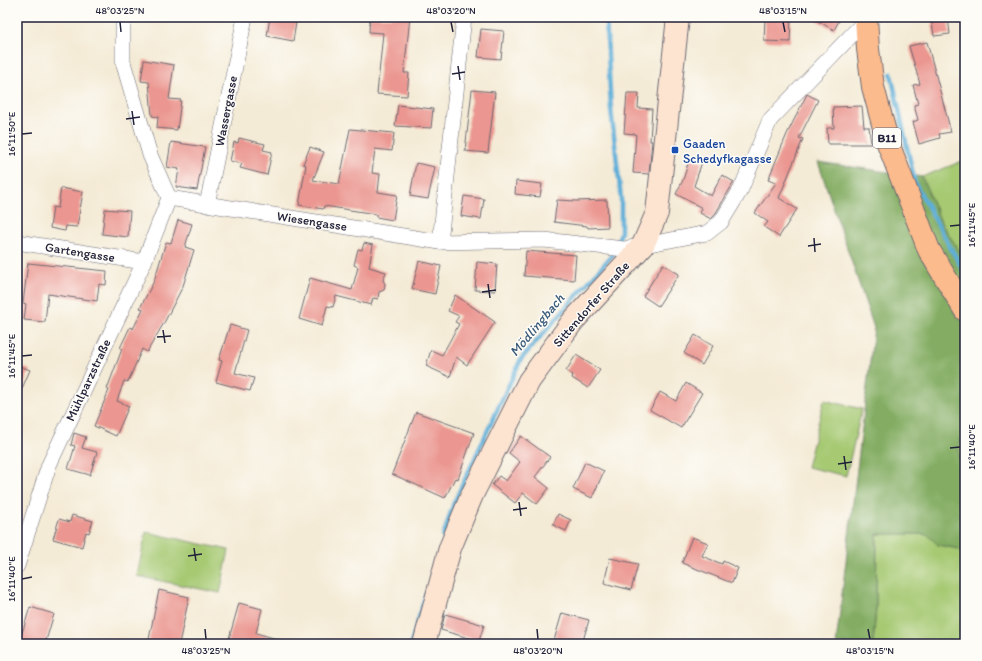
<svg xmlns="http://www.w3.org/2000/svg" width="982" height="661" font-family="Itim,sans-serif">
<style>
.green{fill:#a6c972;stroke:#647656}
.forest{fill:#84ad64;stroke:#536850}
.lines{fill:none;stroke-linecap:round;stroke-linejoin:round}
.stream{stroke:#5daed8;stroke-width:4.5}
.building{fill:#eb9690}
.street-casing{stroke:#6c6871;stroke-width:16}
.secondary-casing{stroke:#6c6871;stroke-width:24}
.primary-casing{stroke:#6c6871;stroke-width:24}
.street{stroke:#fff;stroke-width:15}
.secondary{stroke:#fde4d1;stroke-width:22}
.primary{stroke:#fbbb8d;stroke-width:22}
.ticks{fill:none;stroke:#22223b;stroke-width:1.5}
.transit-dot{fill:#1a4fb4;stroke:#fdfcf7;stroke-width:1.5}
.labels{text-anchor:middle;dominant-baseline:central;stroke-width:3;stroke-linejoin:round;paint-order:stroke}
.shield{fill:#fdfcf7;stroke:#646373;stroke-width:1}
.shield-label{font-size:12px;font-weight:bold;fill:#22223b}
.street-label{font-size:13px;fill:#22223b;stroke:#fdfcf7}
.transit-label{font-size:13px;fill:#164399;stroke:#fdfcf7;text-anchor:start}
.water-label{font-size:14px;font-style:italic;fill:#3a5a7a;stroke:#fdfcf7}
.neatline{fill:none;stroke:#22223b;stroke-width:1.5}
.ticks-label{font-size:10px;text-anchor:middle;fill:#22223b}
</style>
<rect width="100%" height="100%" fill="#fdfcf7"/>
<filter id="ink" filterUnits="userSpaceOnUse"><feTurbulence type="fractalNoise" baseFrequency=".025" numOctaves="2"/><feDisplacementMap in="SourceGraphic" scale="8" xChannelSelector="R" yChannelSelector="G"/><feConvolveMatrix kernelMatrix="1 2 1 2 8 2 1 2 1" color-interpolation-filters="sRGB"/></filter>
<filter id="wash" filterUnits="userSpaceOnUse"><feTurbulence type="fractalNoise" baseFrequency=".012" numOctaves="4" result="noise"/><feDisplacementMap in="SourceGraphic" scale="16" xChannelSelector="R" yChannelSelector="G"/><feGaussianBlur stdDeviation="0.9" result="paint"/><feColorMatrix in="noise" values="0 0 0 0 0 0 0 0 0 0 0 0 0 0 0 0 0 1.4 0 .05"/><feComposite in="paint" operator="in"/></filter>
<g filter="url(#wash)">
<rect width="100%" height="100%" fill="#f4ebd6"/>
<!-- green -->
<g class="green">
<path d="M965 160V259L942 225 922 177Z"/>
<path d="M824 400 862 409 846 476 807 467Z"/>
<path d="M965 423V466H960C958 450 958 437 965 423Z"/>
<path d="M146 532 229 550 220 593 137 576Z"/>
<path d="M877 534H927L938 545 959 549 965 555V644H873L876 608Z"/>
</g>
<!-- forest -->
<path class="forest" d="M818 162 922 177 942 225 965 259V423C958 437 958 450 960 465L965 466V555L959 549 938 545 927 534H877L876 608 873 644H836L874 328Z"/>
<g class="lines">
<!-- stream -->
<g class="stream">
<path d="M891 74 915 183 965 274"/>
<path d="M443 537 453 505 521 359 614 253 621 232V198L611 109 606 17"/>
<path d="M411 644 426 594"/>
</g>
</g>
<g id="blocks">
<!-- building -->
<g class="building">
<path d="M270 17H297L293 41 267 36Z"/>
<path d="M370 17H410L404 73H409L407 96 377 94 383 33 369 32Z"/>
<path d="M765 17H791L790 42 764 41Z"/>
<path d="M811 17H841L834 30Z"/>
<path d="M931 17H948L950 34 934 36Z"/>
<path d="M481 29 504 31 501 59 478 57Z"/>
<path d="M927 42 951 132 939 134 940 138 919 144 913 122 918 120 914 105 918 104 913 85 920 84 909 46Z"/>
<path d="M144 60 174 65 169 99 181 100 177 130 157 128 158 117 152 116 149 82 141 81Z"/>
<path d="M472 90 495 92 488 153 465 151Z"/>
<path d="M627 93H639L638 108 652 109 650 141H652L649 174 633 173 636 134 624 133Z"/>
<path d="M807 94 818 100 799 138 803 139 779 198 797 209 779 237 764 227 768 222 755 213 776 183 768 180 787 134Z"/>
<path d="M398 105 433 109 431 128 395 126Z"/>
<path d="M862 106 864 127H869L871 144H828L827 128H834L833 107Z"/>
<path d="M350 129 394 133 392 151 375 149 372 173 380 174 378 192 397 195 393 220 376 217V214L324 206 323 209 299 205 306 165 303 164 310 147 324 152 313 180 339 184Z"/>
<path d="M239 138 265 144 263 150 272 152 267 175 240 168 242 164 230 161 234 142 238 143Z"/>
<path d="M171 142 205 147 197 190 176 187 179 169 167 167Z"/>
<path d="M690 157 702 162 694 186 711 196 722 175 734 182 714 216 711 219 700 213 702 208 676 194 683 180Z"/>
<path d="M416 163 435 167 428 199 410 196Z"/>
<path d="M516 181 542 184 540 197 515 194Z"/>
<path d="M61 188 83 192 77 227 66 226 65 231 50 228 53 207 58 208Z"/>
<path d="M464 196 484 199 481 219 461 216Z"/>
<path d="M557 200 576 201 607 200 608 227 588 228 587 226 554 222Z"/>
<path d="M105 209 130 211 128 237 102 234Z"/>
<path d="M178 220 192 224 185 247 194 250 183 286 165 321 147 352 142 349 128 382 124 381 117 401 129 406 116 436 94 426 109 390 107 389 122 349 120 348 130 327 133 329 143 309 140 308 154 281 166 242 171 243Z"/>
<path d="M364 243 373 245 369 267 386 272 383 280 385 284 384 290 379 292 378 299 373 298 371 305 336 296 333 307 327 306 322 326 299 319 310 278 352 290 358 267 354 265 358 249 362 250Z"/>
<path d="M526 251 576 255 574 280 524 276Z"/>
<path d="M419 261 441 266 435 294 412 289Z"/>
<path d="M477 262 497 264 495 291 475 290Z"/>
<path d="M28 263 107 271 106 285 99 284 97 301 48 294 45 322 24 320 26 304 23 303Z"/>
<path d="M663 264 679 274 658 306 643 296Z"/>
<path d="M455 295 495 322 467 365 456 357 450 377 426 366 431 350 442 355 459 324 455 322 459 316 448 311Z"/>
<path d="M230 325 247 330 235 373 254 378 250 391 216 382 222 361 219 360Z"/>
<path d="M695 335 713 346 702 365 684 353Z"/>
<path d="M576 355 600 370 588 388 572 378 573 375 566 371Z"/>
<path d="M17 365 30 370 17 400Z"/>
<path d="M686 383 702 393 681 428 650 410 660 392 676 401Z"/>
<path d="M416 412 474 433 458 479 455 478 445 498 392 474Z"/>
<path d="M74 433 86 437 82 448 97 452 90 475 68 469 75 446 71 445Z"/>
<path d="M521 436 550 457 535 477 549 488 537 504 523 493 515 503 492 485 499 476 506 481 520 462 509 453Z"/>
<path d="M585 462 604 471 592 498 573 489Z"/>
<path d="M558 514 571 520 566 531 553 525Z"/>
<path d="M72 515 93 521 89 533 86 532 82 547 53 539 59 519 70 522Z"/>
<path d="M692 537 708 543 702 556 722 564 723 561 738 568 732 583 682 563Z"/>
<path d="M610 558 638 564 631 590 604 583Z"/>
<path d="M159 590 189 597 179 644H148Z"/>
<path d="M239 603 262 609 256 633 284 641 283 644H235L228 642Z"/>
<path d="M30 607 54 614 45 644H35L20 640Z"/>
<path d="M562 613 589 620 582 644H553Z"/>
<path d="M445 614 484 625 479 641 441 630Z"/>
</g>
</g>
</g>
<g filter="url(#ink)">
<use href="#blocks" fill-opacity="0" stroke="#6c6871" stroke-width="1"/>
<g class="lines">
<!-- street casing -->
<g class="street-casing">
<g id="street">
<path d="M123 17V62L150 155 169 198 440 242 544 240 624 249 707 233 721 222 741 189 770 120 866 20"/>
<path d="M207 205 245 17"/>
<path d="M17 242 144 262"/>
<path d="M440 242 464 17"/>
<path d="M17 566 49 465 144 262 169 198"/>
</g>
</g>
<!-- secondary casing -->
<g class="secondary-casing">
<path id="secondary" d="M424 644 450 548 472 495 529 381 573 321 643 245 657 213 678 17"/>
</g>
<!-- primary casing -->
<g class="primary-casing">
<path id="primary" d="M866 17 868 49 873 87 888 143 929 250 965 310"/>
</g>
<!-- street -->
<use href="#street" class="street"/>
<!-- secondary -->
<use href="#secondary" class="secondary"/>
<!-- primary -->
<use href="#primary" class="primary"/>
</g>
</g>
<!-- ticks -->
<path class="ticks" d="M120 22 121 32M451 22 453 32M783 22 785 32M458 66 460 80M452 74 465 72M132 111 134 125M126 119 140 117M22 134 32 133M950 226 960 225M814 238 815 252M808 246 821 244M488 284 490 298M482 292 496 290M163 330 165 343M157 337 171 336M22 356 32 355M950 448 960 447M844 456 846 470M838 464 852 462M519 502 521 516M513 510 527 508M194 548 196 561M188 556 202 554M22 579 32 577M205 629 206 639M537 629 538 639M868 629 870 639"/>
<!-- markers -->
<rect class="transit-dot" x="671" y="146" width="8" height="8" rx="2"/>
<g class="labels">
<!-- shield labels -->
<rect class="shield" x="873" y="128" width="28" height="20" rx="3"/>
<g class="shield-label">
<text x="887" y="138">B11</text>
</g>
<!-- street labels -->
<g class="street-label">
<text transform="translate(226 111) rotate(-79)">Wassergasse</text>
<text transform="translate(312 221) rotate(9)">Wiesengasse</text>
<text transform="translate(80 252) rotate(9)">Gartengasse</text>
<text transform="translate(591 304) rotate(-49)">Sittendorfer Straße</text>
<text transform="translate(88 380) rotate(-65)">Mühlparzstraße</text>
</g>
<!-- transit labels -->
<g class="transit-label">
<text x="683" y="143">Gaaden<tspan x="683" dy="15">Schedyfkagasse</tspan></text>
</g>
<!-- water labels -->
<g class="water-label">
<text transform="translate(537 325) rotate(-50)">Mödlingbach</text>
</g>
</g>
<!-- margin -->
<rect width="982" height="661" fill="none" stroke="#fdfcf7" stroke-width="44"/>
<rect x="22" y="22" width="938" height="617" class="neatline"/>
<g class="ticks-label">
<text x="120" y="14">48°03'25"N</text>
<text x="451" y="14">48°03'20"N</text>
<text x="783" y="14">48°03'15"N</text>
<text transform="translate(11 134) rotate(-90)" y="4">16°11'50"E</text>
<text transform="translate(971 225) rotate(-90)" y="4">16°11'45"E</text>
<text transform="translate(11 356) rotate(-90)" y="4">16°11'45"E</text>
<text transform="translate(971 447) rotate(-90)" y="4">16°11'40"E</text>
<text transform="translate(11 579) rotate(-90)" y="4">16°11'40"E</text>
<text x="206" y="654">48°03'25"N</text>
<text x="538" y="654">48°03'20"N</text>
<text x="870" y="654">48°03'15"N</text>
</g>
</svg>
